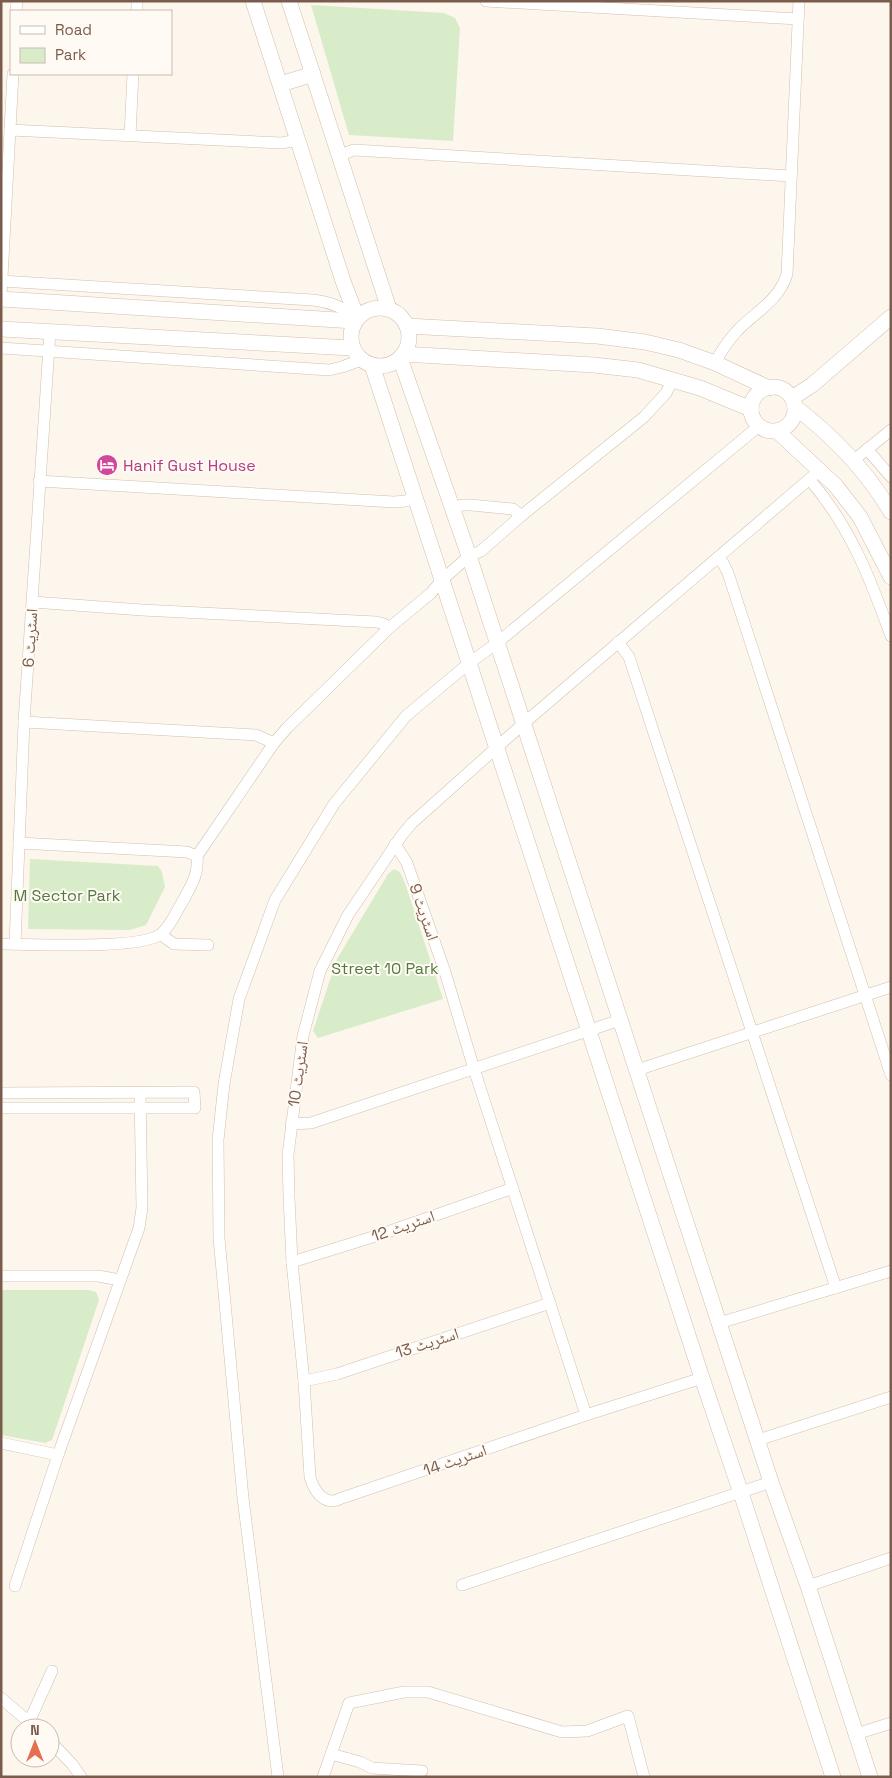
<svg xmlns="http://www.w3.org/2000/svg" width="892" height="1778" font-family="'Space Grotesk','Noto Naskh Arabic',sans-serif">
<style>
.green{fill:#d8ecc9}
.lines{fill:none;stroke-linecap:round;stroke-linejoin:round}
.minor-casing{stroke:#d1beb0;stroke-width:12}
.tertiary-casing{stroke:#d1beb0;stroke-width:16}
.minor{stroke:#fff;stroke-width:11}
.tertiary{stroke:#fff;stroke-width:15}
.labels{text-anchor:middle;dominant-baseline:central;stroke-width:4;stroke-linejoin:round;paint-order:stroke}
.hotel-label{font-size:16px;fill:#b23c85;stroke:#fffaf3;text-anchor:start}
.street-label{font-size:16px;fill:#7a5c4d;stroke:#fffaf3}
.park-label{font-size:16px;fill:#537a41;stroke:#fffaf3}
</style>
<rect width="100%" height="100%" fill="#fdf6ec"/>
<!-- green -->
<g class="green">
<path d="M311 5 444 13 455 18 460 28 453 141 349 135Z"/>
<path d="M30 859 158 866 162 872 165 887 146 925 130 930 28 929Z"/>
<path d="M394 869 400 872 405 883 443 999 318 1038 313 1031 337 959 388 874Z"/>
<path d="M1 1290H89L96 1292 99 1300 52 1440 45 1443 1 1435Z"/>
</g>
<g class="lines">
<!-- minor casing -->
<g class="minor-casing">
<g id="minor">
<path d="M486 1 798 19"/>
<path d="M16 11 17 1"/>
<path d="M137 11V1"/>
<path d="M10 130 282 143 297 140"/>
<path d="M130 135 133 74"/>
<path d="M340 155 354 150 791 176"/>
<path d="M1 281 313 300C331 302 343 308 357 317"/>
<path d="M1 296 13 74"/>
<path d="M1 348 329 370 342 367 361 360"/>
<path d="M715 363C721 351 728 341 737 331 755 312 779 301 787 274L799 1"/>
<path d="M867 449 891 477"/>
<path d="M854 460 891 430"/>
<path d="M810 480C851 528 870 578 891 636"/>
<path d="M39 481 394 502 406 501 414 498"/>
<path d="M453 509 462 505H471L513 509 521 516"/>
<path d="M717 558 723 563 728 573 891 1075"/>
<path d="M33 602 142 610 376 622 384 624 389 628"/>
<path d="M618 642 629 657 836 1288"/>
<path d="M24 722 256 735 274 743"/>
<path d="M19 843 187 852 197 856"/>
<path d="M395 844 407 863 445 972 474 1069 586 1415"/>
<path d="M161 935 174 944 208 945"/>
<path d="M1 944C31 944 142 950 161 934 171 926 177 910 184 899 192 884 199 873 197 856L274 743 287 728 389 628 431 593 442 580 469 556 481 551 521 516 644 417 666 393 673 379"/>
<path d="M15 944 24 722 50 332"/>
<path d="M637 1070 891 987"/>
<path d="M1 1093 194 1092 195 1108H1"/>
<path d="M291 1124 311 1123 620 1020"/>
<path d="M292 1262 379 1235 513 1188"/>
<path d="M1 1276H98L120 1280"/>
<path d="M719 1323 891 1271"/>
<path d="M702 1378 586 1415 345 1497C341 1498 336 1501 332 1501 319 1500 313 1487 310 1477L304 1381 292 1262 289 1197 288 1155 303 1036 320 971 348 915 402 835 412 823 523 724 820 470"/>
<path d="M304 1381 337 1374 550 1303"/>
<path d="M758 1440 891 1397"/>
<path d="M1 1443 58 1455"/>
<path d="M462 1585 771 1482"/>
<path d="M15 1586 58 1455 139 1228 142 1208 140 1093"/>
<path d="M808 1586 891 1558"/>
<path d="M1 1698 36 1728"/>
<path d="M29 1722 52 1671"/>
<path d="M856 1734 891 1723"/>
<path d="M50 1741 72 1764 81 1777"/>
<path d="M331 1754 360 1762 372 1768 422 1771"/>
<path d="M278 1777 243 1498 219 1238 218 1140 224 1084 239 999 275 900 334 804 406 716 468 664 497 643 759 426"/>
<path d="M323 1777 349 1703 404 1692H428L562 1732 587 1731 628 1716 644 1777"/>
</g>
</g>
<!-- tertiary casing -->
<g class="tertiary-casing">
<g id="tertiary">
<path d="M253 1 344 284 357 317"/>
<path d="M289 1 389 309"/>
<path d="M281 84 313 74"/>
<path d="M1 299 354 321"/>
<circle cx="380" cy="337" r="29"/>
<path d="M407 326 597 336 645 342 679 350 715 363 769 388"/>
<path d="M1 329 352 348"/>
<path d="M403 354 594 365 638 370 700 388 751 409"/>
<path d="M400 358 469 556 719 1323 771 1482 808 1586 870 1777"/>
<path d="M372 365 702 1378 741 1493 833 1777"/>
<circle cx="773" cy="409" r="22"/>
<path d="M792 398 812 385 891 317"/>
<path d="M795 407C833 436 866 470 891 512"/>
<path d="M777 431 836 486 860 517 891 577"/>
</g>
</g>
<!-- minor -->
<use href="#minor" class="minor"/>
<!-- tertiary -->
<use href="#tertiary" class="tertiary"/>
</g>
<!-- icons -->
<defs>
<g id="hotel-disc" transform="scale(1.125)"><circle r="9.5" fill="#d1479c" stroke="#fffaf3"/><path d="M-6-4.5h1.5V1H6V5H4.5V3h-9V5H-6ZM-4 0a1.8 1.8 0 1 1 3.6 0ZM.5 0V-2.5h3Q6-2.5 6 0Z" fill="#fff"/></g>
</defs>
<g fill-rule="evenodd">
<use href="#hotel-disc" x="107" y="465"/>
</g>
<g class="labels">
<!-- hotel labels -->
<g class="hotel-label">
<text x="123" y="465">Hanif Gust House</text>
</g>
<!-- street labels -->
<g class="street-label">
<text transform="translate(30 638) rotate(-86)">اسٹریٹ 6</text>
<text transform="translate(424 912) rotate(71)">اسٹریٹ 9</text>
<text transform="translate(298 1074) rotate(-82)">اسٹریٹ 10</text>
<text transform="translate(403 1226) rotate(-19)">اسٹریٹ 12</text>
<text transform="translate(427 1343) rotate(-18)">اسٹریٹ 13</text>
<text transform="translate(455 1460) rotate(-19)">اسٹریٹ 14</text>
</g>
<!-- park labels -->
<g class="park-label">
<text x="67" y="895">M Sector Park</text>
<text x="385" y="968">Street 10 Park</text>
</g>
</g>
<!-- border -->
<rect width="892" height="1778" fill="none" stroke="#7a5c4d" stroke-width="5"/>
<!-- legend -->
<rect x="10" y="10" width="162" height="65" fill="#fffaf3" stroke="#cabbb1"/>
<rect x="20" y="26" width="25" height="8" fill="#ffffff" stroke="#cabbb1"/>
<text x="55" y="35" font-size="15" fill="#7a5c4d">Road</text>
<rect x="20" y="48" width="25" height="15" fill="#d8ecc9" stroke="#cabbb1"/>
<text x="55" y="60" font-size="15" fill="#7a5c4d">Park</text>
<!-- north arrow -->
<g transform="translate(35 1743)"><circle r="24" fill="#fffaf3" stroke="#cabbb1"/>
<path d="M0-4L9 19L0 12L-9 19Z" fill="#e76f51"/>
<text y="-8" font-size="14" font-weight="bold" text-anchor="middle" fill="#7a5c4d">N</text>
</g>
</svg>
